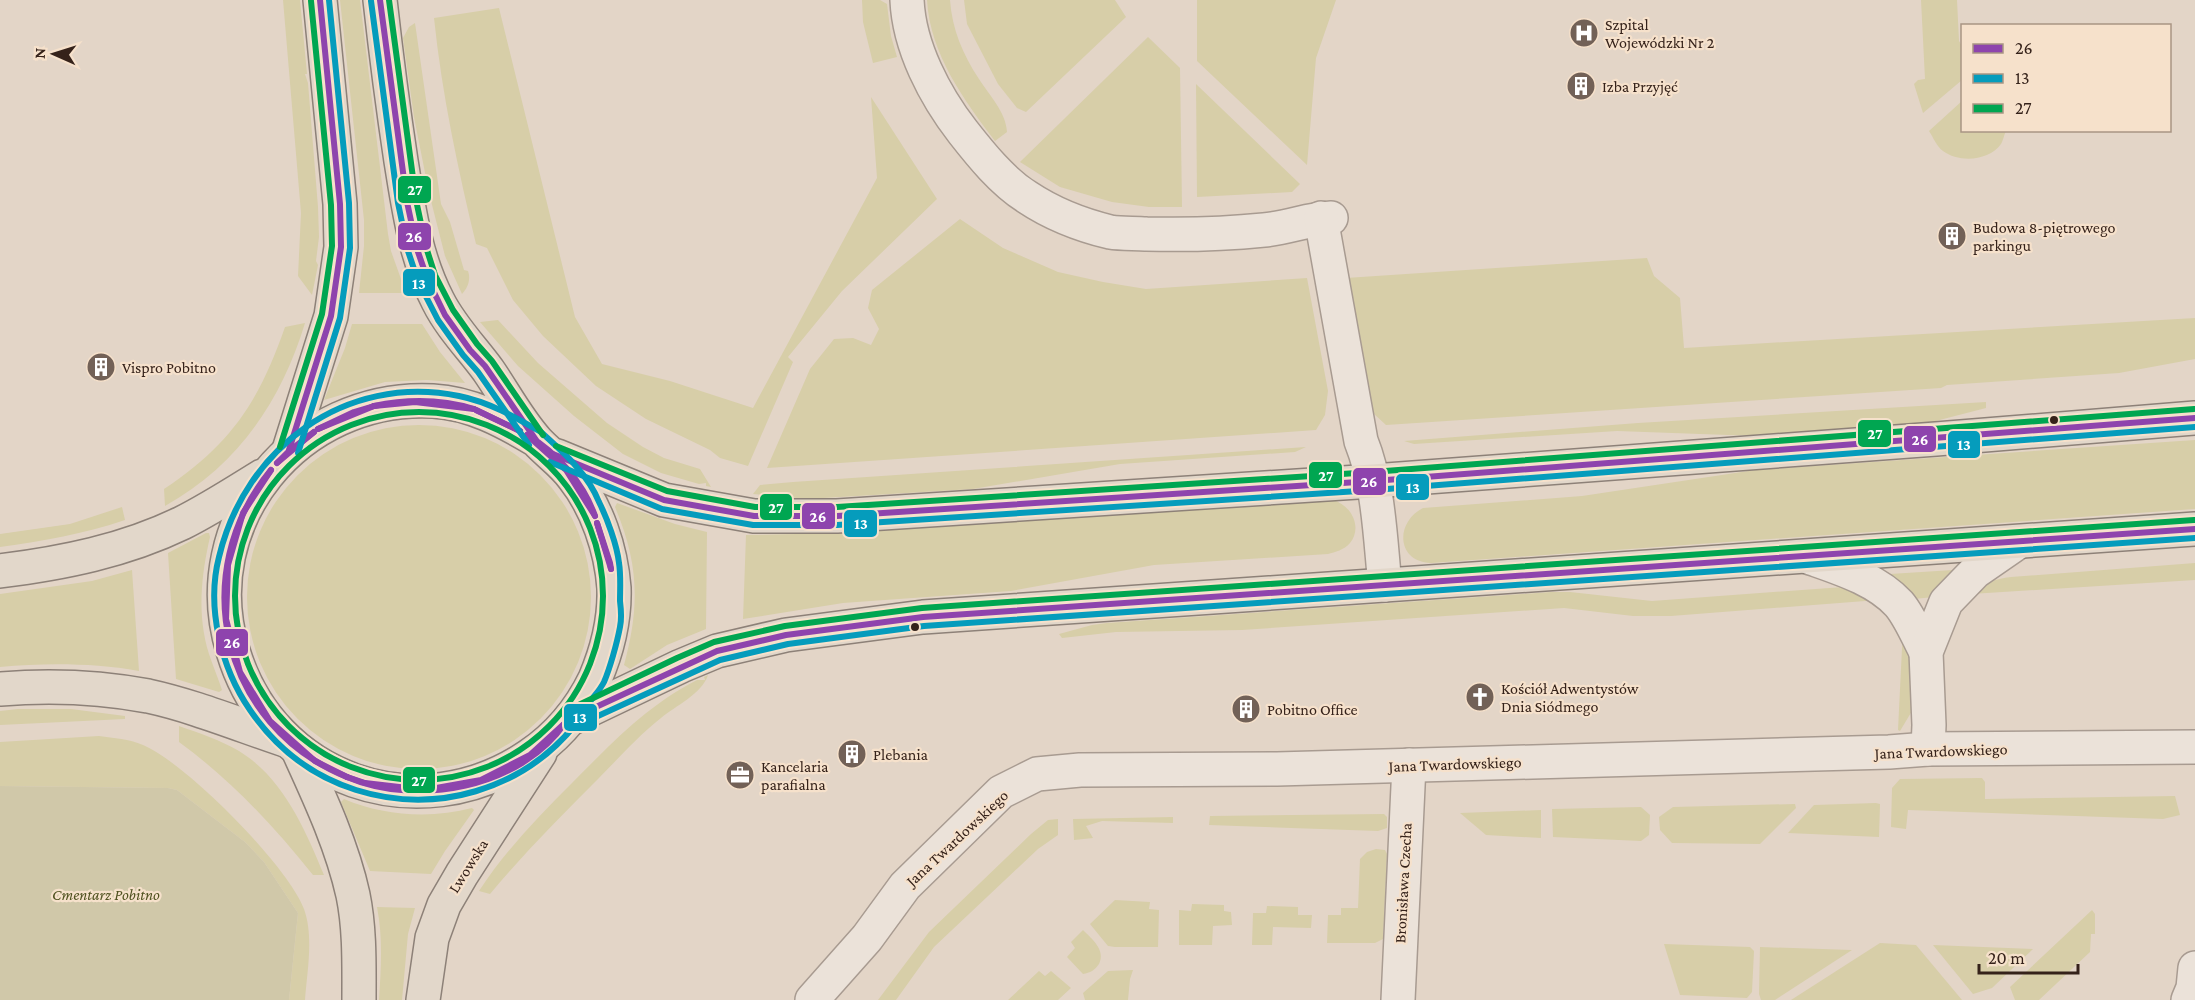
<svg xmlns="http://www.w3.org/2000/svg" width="2195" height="1000" font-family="'Crimson Pro',serif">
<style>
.green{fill:#d7cea8}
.cemetery{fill:#d0c8a9}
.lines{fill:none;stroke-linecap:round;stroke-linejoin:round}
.minor-casing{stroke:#a89b91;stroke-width:36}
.major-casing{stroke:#8d8178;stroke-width:36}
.minor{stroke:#ebe2d9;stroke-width:33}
.major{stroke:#e2d7ca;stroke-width:33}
.bus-1-casing{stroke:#f6e1cb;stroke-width:10}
.bus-2-casing{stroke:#f6e1cb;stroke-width:10}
.bus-3-casing{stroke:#f6e1cb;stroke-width:10}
.bus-1{stroke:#8e44ad;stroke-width:6}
.bus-2{stroke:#059cbc;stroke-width:6}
.bus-3{stroke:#00a651;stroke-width:6}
.bus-dot{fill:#35221a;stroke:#f6e1cb;stroke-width:2}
.labels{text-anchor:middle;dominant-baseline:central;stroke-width:4.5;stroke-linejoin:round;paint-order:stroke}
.poi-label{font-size:16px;fill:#35221a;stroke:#f6e1cb;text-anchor:start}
.street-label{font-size:16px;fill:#35221a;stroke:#f6e1cb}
.park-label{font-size:16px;font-style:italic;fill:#505220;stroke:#f6e1cb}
.line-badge{stroke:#f6e1cb;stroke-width:2}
.badge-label{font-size:16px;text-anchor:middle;font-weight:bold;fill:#fff}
</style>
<rect width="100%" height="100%" fill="#e3d5c7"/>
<!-- green -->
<g class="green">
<path d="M283 0H300L307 74H305L308 83 318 207 319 237 316 261 318 265 312 295 298 276 301 213Z"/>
<path d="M340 0H360L388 234 391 251 406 293H359L364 246V220Z"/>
<path d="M862 0H880L887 4 891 36 897 57 873 63 863 22Z"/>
<path d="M927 0H950C952 29 963 55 979 79 989 95 1006 112 1007 132L995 141C964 100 930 54 927 0Z"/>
<path d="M964 0H1115L1126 17 1026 112 1017 108 998 84 967 24Z"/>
<path d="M1197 0H1336L1316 58 1307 165 1197 61Z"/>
<path d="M1921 0H1957L1959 41 1962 46V80L1923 113 1914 84 1918 80 1925 79Z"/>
<path d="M499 8 575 317 602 364 670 381 753 408 877 178 871 97 937 199 842 291 788 357 793 362 748 466 720 458 710 450 646 419 596 386 543 336 513 300 487 248 476 244C458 169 442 95 434 18Z"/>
<path d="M415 23 441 204 450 222 464 270 468 271C471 279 468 288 462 294L445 256 429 193 414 117 403 38 409 27Z"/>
<path d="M1148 37 1180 68 1182 207H1149L1112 202 1060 187 1020 162Z"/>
<path d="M1196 84 1300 184 1292 192 1197 197Z"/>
<path d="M1962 101V130L2006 131C2004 135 2003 141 2001 144 1989 161 1959 163 1943 151 1937 147 1933 137 1929 131Z"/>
<path d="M960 219 1003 248 1058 272 1103 282 1146 289 1307 278 1328 391 1325 415 1316 430 767 468 810 369 834 339 853 338 871 345 879 329 868 308 872 290Z"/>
<path d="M1647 258 1654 276 1680 298 1684 348 2195 318V359L2119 373 1947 385 1941 388 1386 425 1373 413 1346 278Z"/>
<path d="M498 320 538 363 607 423 643 447 664 458 700 469 711 487 706 486V483L699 484 661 473 623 454 574 416 518 366 480 322Z"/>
<path d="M305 323C281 402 237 466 165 506L164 489C230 445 259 402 285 327Z"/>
<path d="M352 324H422L440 352 465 383 427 380 385 382 324 400 345 348Z"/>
<path d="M1986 402V408L1924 424 1756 436 1617 431 1429 443 1414 444 1404 441 1638 423Z"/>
<circle cx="419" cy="597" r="172"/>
<path d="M2195 440V509L1431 563C1396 562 1395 522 1423 508L1582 496 1755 470Z"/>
<path d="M1306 447 1295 452 1120 464 973 489 807 499 753 494 760 485 793 482Z"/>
<path d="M1333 500C1351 505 1363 527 1350 543 1344 550 1335 552 1328 554L1154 565 1011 591 843 603 743 619 746 535 843 533Z"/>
<path d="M617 503 675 524 707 532 706 629 667 645 630 669 624 665C640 606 639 564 615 507Z"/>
<path d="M122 507 125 520C84 534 43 541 0 547V534L70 524Z"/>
<path d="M206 533H209L210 537C201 576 197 615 209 654 213 666 218 678 222 690L219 692 176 679 168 553Z"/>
<path d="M2195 563V580L1971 594C1983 583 1995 579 2011 577Z"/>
<path d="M132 570 139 671C93 663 46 663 0 667V594L92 581Z"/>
<path d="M1953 570 1955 571 1934 597 1914 599 1889 576 1890 574Z"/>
<path d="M1843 587 1878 600 1671 616H1633L1564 608 1242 630 1116 632 1062 638 1059 634 1092 625 1107 623 1551 592H1570L1652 601Z"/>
<path d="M1903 628 1910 646 1912 711 1900 731 1898 730Z"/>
<path d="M708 675C702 694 675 706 661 718 638 736 618 759 598 779 561 816 524 853 490 894L479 891C505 851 538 817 572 783 613 742 645 707 697 680H705L704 677Z"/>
<path d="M18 709H71L125 716V719L0 725V711Z"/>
<path d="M179 726C199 733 220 740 239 751 283 778 305 829 324 875H313C273 825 231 780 179 742Z"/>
<path d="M99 736C114 738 129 739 143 745 186 763 288 866 304 909 314 937 307 972 305 1000H289L298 913 264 862 245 842 177 790 168 788 0 786V742Z"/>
<path d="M1982 778 1985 782V799L2175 796 2180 815 2163 819 1908 810 1906 829 1891 827 1892 788 1900 779Z"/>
<path d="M344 799C384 816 431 819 472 808L474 810 445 851 431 874 370 871 341 802Z"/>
<path d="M1876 803 1880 804 1879 837 1788 833 1814 805Z"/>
<path d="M1795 804 1796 808 1760 844 1672 843 1660 830 1659 817 1673 807Z"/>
<path d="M1641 807 1650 815 1649 835 1641 841 1553 837 1552 809Z"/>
<path d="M1541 810V838L1486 835 1460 813Z"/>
<path d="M1384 814 1387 817V828L1378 831 1209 825 1210 816Z"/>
<path d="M1173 817V823L1102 821 1086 826 1093 838 1074 840 1073 819Z"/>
<path d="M1058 819V835L1038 849 934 947 896 1000H878L929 932 1031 834 1048 820Z"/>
<path d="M1376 849 1385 850 1387 854 1383 939 1375 943H1327L1328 915H1341V908H1358L1360 859 1367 852Z"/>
<path d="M1115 900 1150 902 1149 909 1159 910 1158 947H1115L1108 946 1090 924Z"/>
<path d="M1192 904 1224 905V911L1231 912 1232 925 1213 926 1212 945H1179V910L1191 911Z"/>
<path d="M1267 906 1298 907V915H1312L1311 928 1273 927 1272 945H1252L1253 913H1266Z"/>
<path d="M377 907 415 908 408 934 402 1000H379C381 968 383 938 377 907Z"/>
<path d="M2092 910 2095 914V934H2091L2090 952 2039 1000H2015L2010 987Z"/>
<path d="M1083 930C1092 939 1106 950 1099 964 1095 970 1090 973 1083 974L1067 957 1075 948 1071 942Z"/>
<path d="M1880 943 1916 945 1962 1000H1791Z"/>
<path d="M1664 944 1750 947 1754 951 1752 992 1747 998 1680 995Z"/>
<path d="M1933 945 2033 949 1992 988 1973 994Z"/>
<path d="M1760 947 1852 950 1775 1000H1761L1759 994Z"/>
<path d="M1133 970 1130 979 1128 1000H1085L1083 993 1108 971Z"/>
<path d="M1039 971 1045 976 1051 971 1071 988 1058 1000H1008Z"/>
</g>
<!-- cemetery -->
<path class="cemetery" d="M0 786 168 788 177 790 245 842 264 862 298 913 289 1000H0Z"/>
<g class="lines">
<!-- minor casing -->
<g class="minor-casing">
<g id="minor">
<path d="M907 0C909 47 935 96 963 132 981 155 1002 181 1027 197 1051 213 1081 225 1110 232 1122 234 1135 233 1146 234 1186 235 1225 234 1264 230 1287 228 1309 219 1331 218"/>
<path d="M1321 218 1361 441C1379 486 1380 537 1385 585"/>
<path d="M1808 557C1839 568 1876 579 1899 604 1910 617 1918 637 1926 652"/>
<path d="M1928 749 1929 725 1926 652 1946 602 1975 572 2017 543"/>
<path d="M812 1000 867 938 905 886 1001 792 1037 774 1080 770 1277 769 1889 752 1928 749 2195 747"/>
<path d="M1398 1000 1409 765"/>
<path d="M2188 1000 2193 988 2195 968"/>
</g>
</g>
<!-- major casing -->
<g class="major-casing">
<g id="major">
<path d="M380 0C386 54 393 108 401 161 409 210 415 257 438 301 451 327 471 347 488 370 504 393 518 420 537 441 548 453 563 463 573 477 597 507 611 549 614 588 615 619 607 651 595 679 580 710 557 737 529 756 418 831 272 781 233 651 193 521 298 394 433 401 471 403 504 421 536 440"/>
<path d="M289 450 331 316 341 247 340 204 320 0"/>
<path d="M557 456 664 500 754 516H837L1373 481 1936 439 2195 418"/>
<path d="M0 571C63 563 124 551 182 523 210 509 236 492 262 476"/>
<path d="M0 689C49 685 100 687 148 696 194 706 240 725 285 740"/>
<path d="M570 719 681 666 717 651 786 635 923 617 2195 529"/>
<path d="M298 750C319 796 342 845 353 895 360 929 359 965 359 1000"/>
<path d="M423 1000 432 938 444 905 462 874 540 753"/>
</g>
</g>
<!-- minor -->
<use href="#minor" class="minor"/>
<!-- major -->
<use href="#major" class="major"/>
<!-- bus-1 casing -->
<g class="bus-1-casing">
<g id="bus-1">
<path d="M380 0 407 202 417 249 427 278 445 315 470 350 485 366 536 440"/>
<path d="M374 406C407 399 441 399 474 409"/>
<path d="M374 406 415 402 474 409"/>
<path d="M476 410 520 431"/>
<path d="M476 410 520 431"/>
<path d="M318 429 354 412 374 406"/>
<path d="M318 429 374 406"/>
<path d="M527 435C557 452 584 484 595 516"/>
<path d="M527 435 566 470 595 516"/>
<path d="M289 450 331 316 341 247 340 204 320 0"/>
<path d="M553 454 664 500 754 516H837L1373 481 2195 418"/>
<path d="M277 463 288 452 314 432"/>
<path d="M277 463 314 432"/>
<path d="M271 470 243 513 228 565 226 619 240 672 270 721 315 761 347 777"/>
<path d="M271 470C186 573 221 726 347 777"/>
<path d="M597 523 610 563 611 569"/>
<path d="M597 523 611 569"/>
<path d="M570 719 717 651 786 635 923 617 2195 529"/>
<path d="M347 777 365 783 425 790 481 780 530 755 565 723"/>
<path d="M347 777C417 807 520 788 565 723"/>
</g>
</g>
<!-- bus-2 casing -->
<g class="bus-2-casing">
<g id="bus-2">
<path d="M371 1 398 203 408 251 418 281 438 320 463 355 478 372 529 445"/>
<path d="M541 432C515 417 489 402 459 396 345 373 245 448 219 557 206 607 221 668 250 710 276 748 312 776 356 790 436 815 522 790 575 725 581 718 584 710 589 703 594 696 600 690 604 682 610 668 617 643 620 627 622 618 621 609 620 601 620 589 621 575 619 563 617 545 607 518 599 502 588 474 564 453 542 433"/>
<path d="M298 453 340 318 350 248 349 203 329 0"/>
<path d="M550 462 662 509 753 525H837L1374 490 2195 427"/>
<path d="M574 727 720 660 788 644 924 626 2195 538"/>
</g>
</g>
<!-- bus-3 casing -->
<g class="bus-3-casing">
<g id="bus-3">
<path d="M389 0 416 200 426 247 435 275 453 310 477 344 492 361 543 435"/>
<circle cx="419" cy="596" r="184"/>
<path d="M556 446 667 491 755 507H837L1372 472 2194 409"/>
<path d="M280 447 322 314 332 246 331 205 311 1"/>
<path d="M566 711 677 658 714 642 785 626 922 608 2194 520"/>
</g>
</g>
<!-- bus-1 -->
<use href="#bus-1" class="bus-1"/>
<!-- bus-2 -->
<use href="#bus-2" class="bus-2"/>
<!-- bus-3 -->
<use href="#bus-3" class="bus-3"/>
</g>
<!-- icons -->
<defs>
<g id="hospital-disc" transform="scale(1.5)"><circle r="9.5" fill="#726157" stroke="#f6e1cb"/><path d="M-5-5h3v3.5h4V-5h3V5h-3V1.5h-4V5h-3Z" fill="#fff"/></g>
<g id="building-disc" transform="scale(1.5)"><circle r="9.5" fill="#726157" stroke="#f6e1cb"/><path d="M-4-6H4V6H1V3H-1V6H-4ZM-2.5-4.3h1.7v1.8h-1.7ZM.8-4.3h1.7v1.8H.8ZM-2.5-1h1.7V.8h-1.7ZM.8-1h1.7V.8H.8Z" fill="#fff"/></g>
<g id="church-disc" transform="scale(1.5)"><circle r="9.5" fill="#726157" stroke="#f6e1cb"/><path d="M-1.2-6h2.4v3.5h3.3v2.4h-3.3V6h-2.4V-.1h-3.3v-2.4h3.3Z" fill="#fff"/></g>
<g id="office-disc" transform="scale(1.5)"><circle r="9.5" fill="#726157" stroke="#f6e1cb"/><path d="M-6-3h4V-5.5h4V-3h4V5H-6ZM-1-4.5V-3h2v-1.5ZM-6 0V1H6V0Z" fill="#fff"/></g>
</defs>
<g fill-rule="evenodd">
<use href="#hospital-disc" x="1584" y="33"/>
<use href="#building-disc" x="1581" y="86"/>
<use href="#building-disc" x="1952" y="236"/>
<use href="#building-disc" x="101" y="367"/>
<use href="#church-disc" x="1480" y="697"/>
<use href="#building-disc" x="1246" y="709"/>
<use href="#building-disc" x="852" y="754"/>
<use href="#office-disc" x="740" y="775"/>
</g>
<!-- markers -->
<g class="bus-dot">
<circle cx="2054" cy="420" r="5"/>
<circle cx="915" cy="627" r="5"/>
</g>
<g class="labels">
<!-- poi labels -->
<g class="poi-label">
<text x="1605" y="24">Szpital<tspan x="1605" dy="18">Wojewódzki Nr 2</tspan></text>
<text x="1602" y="86">Izba Przyjęć</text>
<text x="1973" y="227">Budowa 8-piętrowego<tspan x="1973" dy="18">parkingu</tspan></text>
<text x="122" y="367">Vispro Pobitno</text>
<text x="1501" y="688">Kościół Adwentystów<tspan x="1501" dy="18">Dnia Siódmego</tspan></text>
<text x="1267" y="709">Pobitno Office</text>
<text x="873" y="754">Plebania</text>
<text x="761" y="766">Kancelaria<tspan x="761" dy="18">parafialna</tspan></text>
</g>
<!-- street labels -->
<g class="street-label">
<text transform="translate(1941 751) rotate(-2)">Jana Twardowskiego</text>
<text transform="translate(1455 764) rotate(-2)">Jana Twardowskiego</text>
<text transform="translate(957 838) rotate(-43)">Jana Twardowskiego</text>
<text transform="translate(468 866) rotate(-58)">Lwowska</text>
<text transform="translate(1403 883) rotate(-87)">Bronisława Czecha</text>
</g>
<!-- park labels -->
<g class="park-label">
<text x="106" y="894">Cmentarz Pobitno</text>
</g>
</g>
<g class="line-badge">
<rect x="397" y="175" width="35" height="29" rx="6" fill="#00a651"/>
<rect x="397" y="222" width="35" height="29" rx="6" fill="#8e44ad"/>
<rect x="402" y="268" width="34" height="29" rx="6" fill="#059cbc"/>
<rect x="1857" y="419" width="35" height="29" rx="6" fill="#00a651"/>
<rect x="1903" y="425" width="34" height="28" rx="6" fill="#8e44ad"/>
<rect x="1947" y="430" width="34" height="29" rx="6" fill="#059cbc"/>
<rect x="1308" y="461" width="35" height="28" rx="6" fill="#00a651"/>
<rect x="1352" y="467" width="35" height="29" rx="6" fill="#8e44ad"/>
<rect x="1395" y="473" width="35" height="28" rx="6" fill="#059cbc"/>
<rect x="759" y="493" width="34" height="28" rx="6" fill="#00a651"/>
<rect x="801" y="502" width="35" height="28" rx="6" fill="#8e44ad"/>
<rect x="843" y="509" width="35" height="29" rx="6" fill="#059cbc"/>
<rect x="215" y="628" width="34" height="29" rx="6" fill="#8e44ad"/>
<rect x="563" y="703" width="35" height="29" rx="6" fill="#059cbc"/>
<rect x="402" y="766" width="34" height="28" rx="6" fill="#00a651"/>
</g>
<g class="badge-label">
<text x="415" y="195">27</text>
<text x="414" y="242">26</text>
<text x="419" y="289">13</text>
<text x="1875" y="439">27</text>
<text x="1920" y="445">26</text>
<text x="1964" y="450">13</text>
<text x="1326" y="481">27</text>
<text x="1369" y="487">26</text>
<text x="1413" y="493">13</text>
<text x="776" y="513">27</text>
<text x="818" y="522">26</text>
<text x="861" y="529">13</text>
<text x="232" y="648">26</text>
<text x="580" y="723">13</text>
<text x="419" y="786">27</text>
</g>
<!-- legend -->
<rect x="1961" y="24" width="210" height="108" fill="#f6e1cb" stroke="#a99584" stroke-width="1.5"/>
<rect x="1973" y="44" width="30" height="9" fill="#8e44ad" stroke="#a99584" stroke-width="1.5"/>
<text x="2015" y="54" font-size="18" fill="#35221a">26</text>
<rect x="1973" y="74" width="30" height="9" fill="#059cbc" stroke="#a99584" stroke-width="1.5"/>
<text x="2015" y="84" font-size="18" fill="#35221a">13</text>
<rect x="1973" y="104" width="30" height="9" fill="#00a651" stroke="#a99584" stroke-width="1.5"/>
<text x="2015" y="114" font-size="18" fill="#35221a">27</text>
<!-- north arrow -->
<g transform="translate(54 54) rotate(273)" stroke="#f6e1cb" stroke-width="4.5" paint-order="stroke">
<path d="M0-4.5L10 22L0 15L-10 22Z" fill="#35221a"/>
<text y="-9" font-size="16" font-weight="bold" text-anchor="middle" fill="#35221a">N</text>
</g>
<!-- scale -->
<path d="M1979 964v9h99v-9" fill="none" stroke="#35221a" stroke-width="3"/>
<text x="1988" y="964" font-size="18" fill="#35221a" stroke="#f6e1cb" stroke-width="4.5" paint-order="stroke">20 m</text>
</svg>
